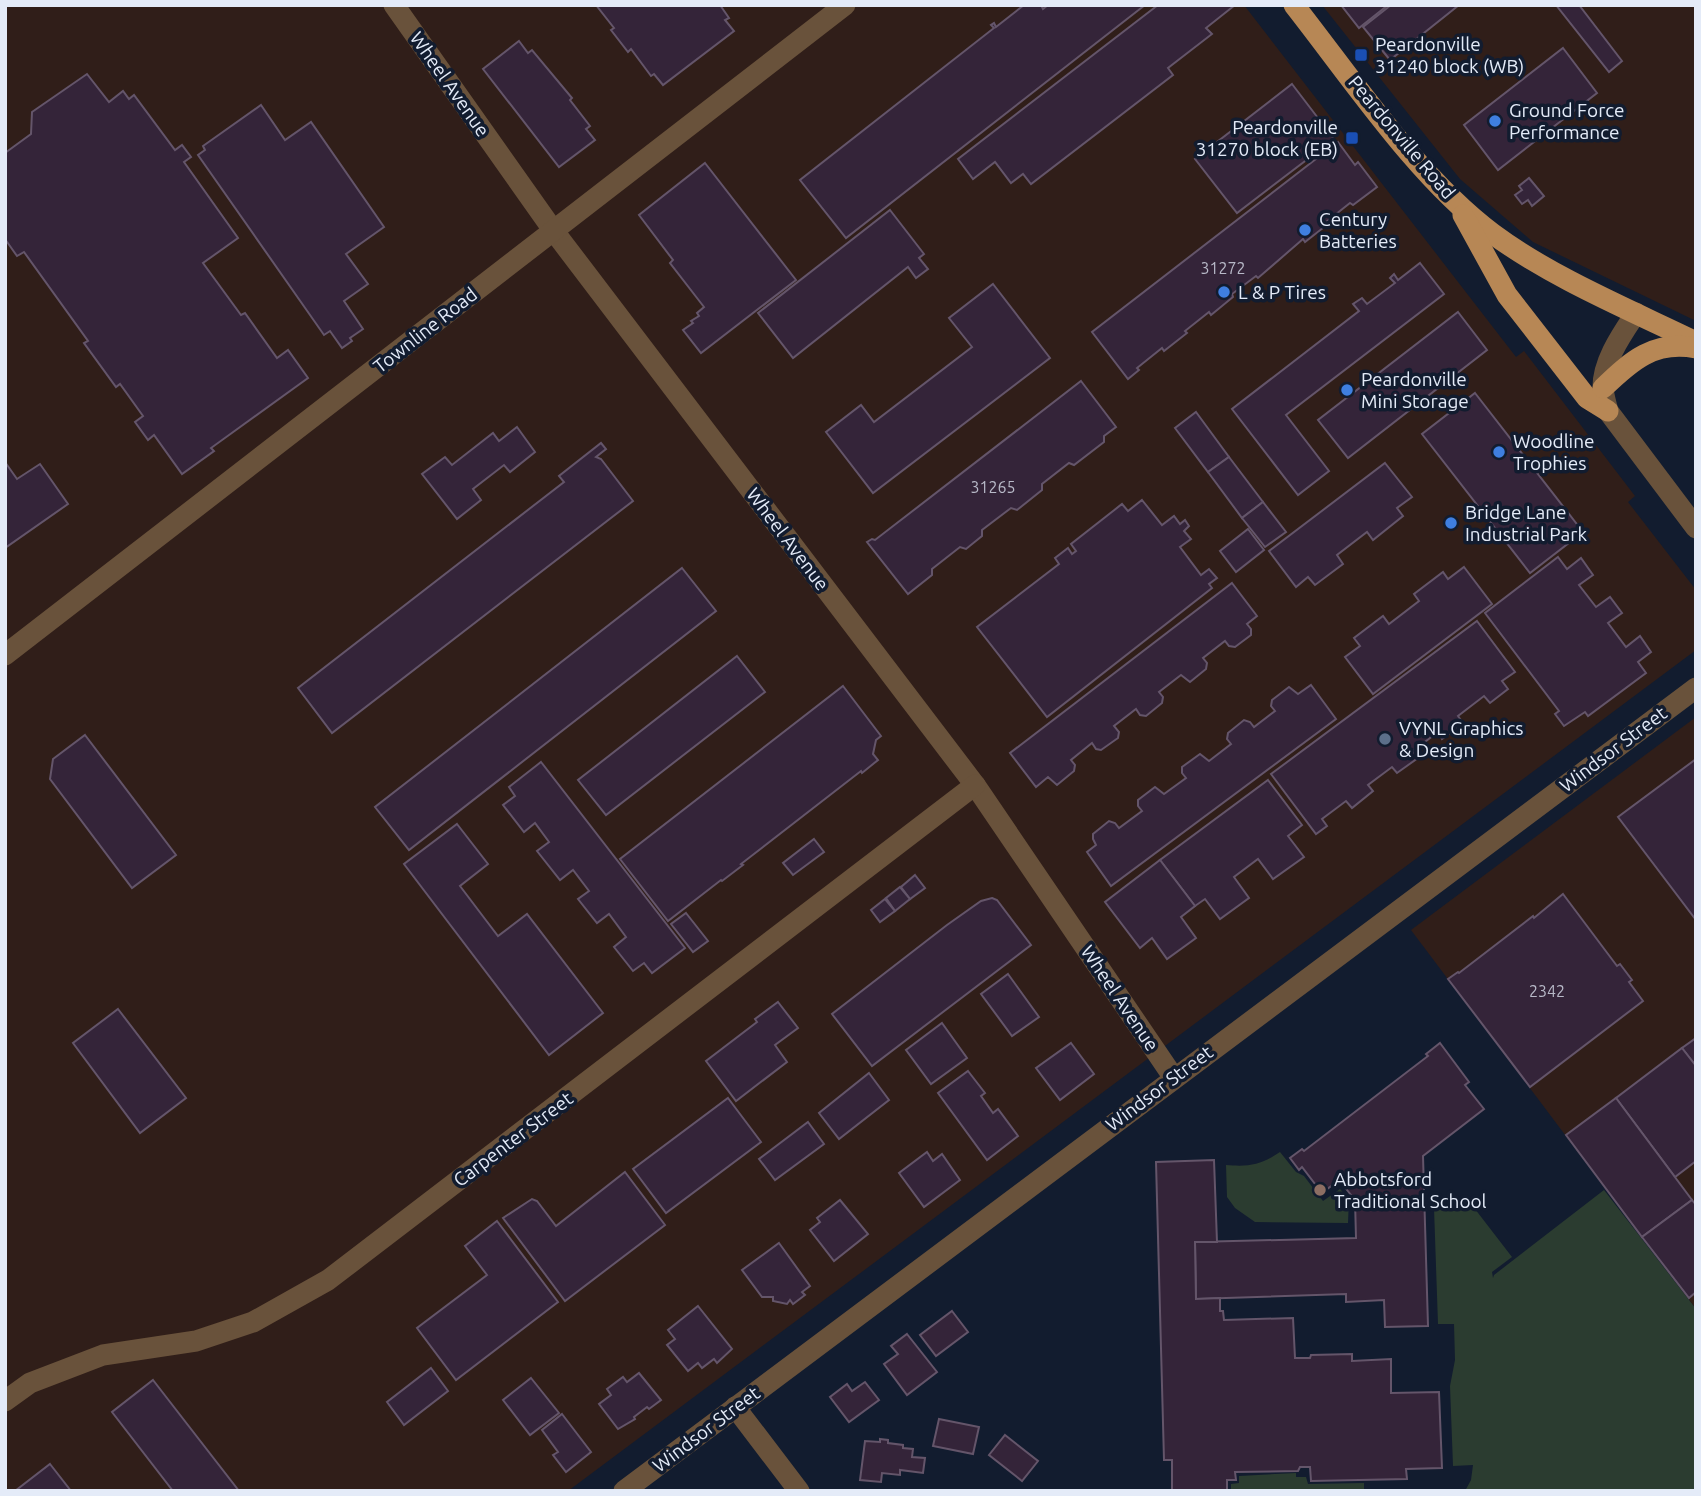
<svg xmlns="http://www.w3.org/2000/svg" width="1701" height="1496" font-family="Ubuntu,sans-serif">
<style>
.industrial{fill:#301e19}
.green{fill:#2b3c30}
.building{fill:#342439;stroke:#64556a;stroke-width:2}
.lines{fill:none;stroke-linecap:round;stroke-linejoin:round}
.minor{stroke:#69523b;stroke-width:21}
.major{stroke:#b78755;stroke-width:21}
.transit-dot{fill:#1a4fb4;stroke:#121c2f;stroke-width:2.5}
.shop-dot{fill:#3f7fe0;stroke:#121c2f;stroke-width:2.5}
.service-dot{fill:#5c6f8a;stroke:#121c2f;stroke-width:2.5}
.education-dot{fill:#8d6e63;stroke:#121c2f;stroke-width:2.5}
.labels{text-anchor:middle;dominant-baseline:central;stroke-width:7;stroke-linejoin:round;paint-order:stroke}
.number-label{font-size:16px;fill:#b8b9c8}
.poi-label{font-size:19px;fill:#e4ebf8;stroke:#121c2f;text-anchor:start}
.street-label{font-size:19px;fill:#e4ebf8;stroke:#121c2f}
</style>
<rect width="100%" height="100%" fill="#121c2f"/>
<!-- industrial -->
<g class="industrial">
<path d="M5 5H1244L1516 357 1524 351 1635 496 1628 502 1696 590V650L568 1491H5Z"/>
<path d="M1322 5H1696V321L1533 242 1460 179Z"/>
<path d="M1696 717V1309L1411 930Z"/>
</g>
<!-- green -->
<g class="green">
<path d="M1280 1152 1296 1172 1304 1176 1323 1201 1340 1189 1349 1199 1348 1223 1255 1222 1235 1208 1227 1197 1226 1165C1249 1167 1261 1165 1280 1152Z"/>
<path d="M1604 1190 1696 1309V1491H1465L1471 1480 1473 1465 1453 1466 1450 1386 1455 1360 1454 1324H1438L1434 1208 1475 1209 1512 1257 1492 1272 1493 1278 1494 1275Z"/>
<path d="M1296 1473V1477H1306L1308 1484 1364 1483V1491H1231V1484L1239 1483V1476Z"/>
</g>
<!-- building -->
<g class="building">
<path d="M596 5H720L729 18 725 20 734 31 663 85 654 74 651 76 631 49 628 52 611 30 614 28Z"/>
<path d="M1024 5H1041L1043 9 1048 5H1145L846 238 800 180 994 28 991 25 994 23 996 27Z"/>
<path d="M1158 5H1235L1206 28 1212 34 1168 68 1173 75 1031 184 1023 174 1011 183 995 162 973 179 958 159Z"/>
<path d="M1341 5H1388L1359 28Z"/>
<path d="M1391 5H1459L1390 60 1363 27Z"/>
<path d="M1556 5H1579L1622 61 1609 72Z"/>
<path d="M519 41 528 53 532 50 572 98 570 100 590 126 586 129 595 140 559 167 483 69Z"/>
<path d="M1563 48 1597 93 1498 170 1464 125Z"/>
<path d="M87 74 109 102 123 91 129 99 134 95 175 150 182 145 191 157 184 162 238 238 203 263 241 315 245 313 277 358 288 350 308 378 211 448 214 451 182 474 154 435 148 440 135 422 143 416 120 384 116 387 84 343 88 341 24 252 17 256 5 239V153L31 134 32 112Z"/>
<path d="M1292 84 1334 139 1237 213 1195 159Z"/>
<path d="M261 105 285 140 311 122 384 227 346 254 368 284 344 301 363 329 350 338 352 341 342 348 330 331 324 335 198 155 205 150 203 146Z"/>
<path d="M1338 142 1355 165 1358 162 1377 187 1353 205 1350 203 1326 222 1328 224 1305 242 1303 239 1258 278 1256 276 1232 294 1233 297 1211 315 1209 312 1185 331 1187 333 1164 351 1162 348 1137 368 1139 370 1128 379 1092 332Z"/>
<path d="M705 163 796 280 701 353 683 330 693 323 691 321 699 316 697 313 704 307 670 263 673 260 639 215Z"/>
<path d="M1529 178 1544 196 1532 206 1528 200 1522 204 1515 195 1522 190 1519 186Z"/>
<path d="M890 210 924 254 919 258 928 269 916 278 908 267 793 358 758 313Z"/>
<path d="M1420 263 1444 294 1286 415 1329 471 1298 495 1232 409 1359 311 1353 304 1362 298 1367 304 1395 283 1390 278 1394 274 1398 280Z"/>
<path d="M993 284 1050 358 873 493 826 432 861 405 874 422 972 347 949 318Z"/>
<path d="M1458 312 1487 350 1348 458 1318 420Z"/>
<path d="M1081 381 1116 427 1104 436V442L1074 465 1069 463 1042 484V490L1017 510 1011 508 982 530V536L966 549 960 547 932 569V575L908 594 867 542 872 539 875 540Z"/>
<path d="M1475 393 1583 532 1530 573 1422 434Z"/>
<path d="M1196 412 1229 457 1208 472 1175 428Z"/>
<path d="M517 427 535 452 510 472 504 465 473 489 481 500 457 519 422 474 445 457 452 465 493 433 499 441Z"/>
<path d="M601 443 606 449 596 457 601 459 633 501 332 733 298 688 564 482 559 476Z"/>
<path d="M1229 457 1263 502 1242 518 1208 472Z"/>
<path d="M5 462 17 479 40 464 68 504 5 548Z"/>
<path d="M1385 463 1412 497 1397 508 1403 516 1373 540 1367 532 1337 555 1343 564 1315 585 1308 577 1296 587 1269 551Z"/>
<path d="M1142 500 1162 525 1174 516 1180 524 1185 520 1189 526 1184 531 1191 539 1180 547 1201 575 1209 569 1217 578 1209 584 1212 588 1047 717 977 627 1059 564 1055 558 1068 548 1072 554 1076 551 1071 544 1122 504 1128 511Z"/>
<path d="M1263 502 1286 532 1265 547 1242 518Z"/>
<path d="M1248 529 1264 550 1236 572 1220 551Z"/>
<path d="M1558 557 1567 569 1581 558 1593 575 1579 585 1596 607 1610 597 1622 613 1608 623 1626 647 1640 636 1651 652 1638 662 1646 673 1588 716 1585 712 1564 726 1555 714 1559 711 1485 613Z"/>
<path d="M1464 567 1492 604 1373 694 1345 657 1360 646 1354 638 1383 616 1389 624 1419 601 1414 594 1443 572 1448 579Z"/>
<path d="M682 568 716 611 409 850 375 807Z"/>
<path d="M1232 583 1257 616 1247 624 1251 629V635L1235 647 1229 646 1225 641 1203 658 1207 663 1206 669 1190 682 1181 675 1159 692 1163 697 1162 703 1146 716 1140 715 1136 709 1114 726 1119 732 1118 738 1101 750 1096 749 1092 743 1071 760 1075 765 1074 771 1057 785 1048 777 1036 787 1010 753Z"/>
<path d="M1477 621 1515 672 1502 681 1508 689 1490 703 1484 696 1458 716 1463 723 1442 739 1438 732 1413 751 1418 758 1397 773 1392 767 1368 785 1373 791 1352 808 1346 801 1322 819 1327 826 1316 834 1271 774Z"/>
<path d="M737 656 765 692 606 815 578 780Z"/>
<path d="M1311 685 1336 719 1111 886 1087 852 1096 845 1093 839V834L1109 821 1115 823 1119 828 1142 811 1138 806V800L1155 787 1164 794 1186 778 1182 773V767L1200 754 1209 761 1231 744 1227 739 1228 733 1244 720 1250 722 1254 727 1275 711 1271 706 1272 700 1289 687 1298 694Z"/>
<path d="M843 686 881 736 876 740 873 754 878 760 862 773 861 771 741 864 743 865 722 881 721 880 668 921 620 859Z"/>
<path d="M85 735 176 855 132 888 50 779 53 759Z"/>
<path d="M1696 759V920L1618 817Z"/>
<path d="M541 762 685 948 652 973 644 963 633 971 614 947 626 937 609 914 597 923 578 899 589 891 573 870 560 880 537 851 549 842 535 823 524 832 503 805 515 796 509 787Z"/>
<path d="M1268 780 1302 825 1288 836 1304 857 1273 879 1258 859 1234 877 1249 898 1220 919 1205 899 1195 906 1160 860Z"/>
<path d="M457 824 488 864 460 886 485 919 498 936 527 914 603 1013 549 1055 404 864Z"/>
<path d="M814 839 824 852 793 875 783 863Z"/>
<path d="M1160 860 1195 906 1181 917 1196 938 1167 959 1152 938 1140 948 1105 902Z"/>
<path d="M915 875 925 888 910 899 901 887Z"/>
<path d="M900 887 910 899 895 911 886 898Z"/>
<path d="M1563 894 1617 966 1620 964 1632 980 1629 982 1643 1001 1530 1087 1448 979 1458 972 1459 973 1533 916 1534 918Z"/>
<path d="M992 898 997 900 1031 945 872 1066 832 1014 947 925 981 901Z"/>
<path d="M885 899 895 911 880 922 871 910Z"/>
<path d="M686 913 708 941 693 952 671 924Z"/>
<path d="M1008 974 1039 1017 1012 1036 981 994Z"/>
<path d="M778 1002 798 1028 775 1045 787 1062 736 1101 706 1061 757 1022 755 1019Z"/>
<path d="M118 1009 186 1098 140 1133 73 1043Z"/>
<path d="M942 1023 967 1058 931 1084 906 1050Z"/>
<path d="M1696 1038V1066L1682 1048Z"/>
<path d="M1071 1043 1094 1074 1060 1100 1036 1068Z"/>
<path d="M1440 1043 1469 1082 1465 1085 1484 1109 1423 1156 1428 1326 1385 1327 1384 1300 1346 1302V1294L1196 1299 1195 1242 1356 1238 1355 1200 1339 1180 1322 1193 1302 1167 1299 1170 1290 1158 1302 1149 1304 1151 1428 1056 1426 1054Z"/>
<path d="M1682 1048 1696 1066V1161L1675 1177 1616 1098Z"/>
<path d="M968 1071 985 1093 981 1096 993 1113 998 1109 1018 1136 987 1160 938 1093Z"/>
<path d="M869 1073 889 1100 839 1139 819 1113Z"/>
<path d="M728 1098 761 1142 666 1213 633 1169Z"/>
<path d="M1616 1098 1692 1200 1642 1237 1566 1135Z"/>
<path d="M808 1122 824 1144 775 1180 759 1159Z"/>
<path d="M927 1152 933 1161 942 1154 960 1180 924 1207 899 1173Z"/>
<path d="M1214 1160 1217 1242H1195L1196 1299 1220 1298V1311H1223L1224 1320 1293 1318 1295 1358H1310L1311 1355 1352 1354V1361L1391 1359V1393L1439 1392 1442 1468 1406 1469 1407 1479 1311 1481 1310 1467H1300L1298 1471 1235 1472 1236 1480H1227V1491H1172V1460H1164L1156 1162Z"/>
<path d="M625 1172 665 1225 565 1301 503 1218 532 1199 537 1201 556 1226Z"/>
<path d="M840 1200 868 1234 834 1261 810 1230 820 1222 817 1218Z"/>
<path d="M1692 1200 1696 1205V1292L1689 1298 1642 1237Z"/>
<path d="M497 1221 558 1302 456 1380 417 1328 487 1275 465 1246Z"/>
<path d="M779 1243 810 1286 802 1292 805 1295 793 1304 790 1300 787 1304 773 1301V1297H762L742 1270Z"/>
<path d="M698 1306 732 1349 717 1363 714 1359 702 1368 698 1363 688 1371 667 1345 675 1339 668 1330Z"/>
<path d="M952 1311 968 1332 936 1356 920 1335Z"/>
<path d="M907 1334 937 1372 907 1395 884 1364 898 1354 891 1346Z"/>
<path d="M431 1368 448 1391 404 1425 387 1402Z"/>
<path d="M639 1373 661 1400 649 1409 647 1407 634 1417 635 1419 618 1429 599 1404 611 1395 607 1389 623 1377 627 1382Z"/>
<path d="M531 1378 559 1413 530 1435 503 1400Z"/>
<path d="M153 1380 239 1491H173L112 1412Z"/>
<path d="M865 1382 879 1400 849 1422 830 1397 847 1384 852 1391Z"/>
<path d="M562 1414 591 1452 566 1472 553 1455 558 1452 542 1430Z"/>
<path d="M939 1419 979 1427 973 1454 933 1446Z"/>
<path d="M1005 1435 1038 1461 1022 1481 989 1455Z"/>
<path d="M880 1439 888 1440V1443L903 1445V1448L913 1449 912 1457 925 1458 923 1473 900 1470V1475L882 1473 881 1482 860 1480 865 1441 880 1442Z"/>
<path d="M50 1464 71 1491H15Z"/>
</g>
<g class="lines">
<!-- minor -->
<g class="minor">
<path d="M394 5 553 230 975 785 1174 1078"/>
<path d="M1636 313C1622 334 1602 362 1603 389 1604 396 1606 404 1608 411L1696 528"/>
<path d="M5 655 845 5"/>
<path d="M5 1401 30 1383 103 1355 196 1341 253 1322 328 1280 975 785"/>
<path d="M735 1407 799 1491"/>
<path d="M624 1491 1696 688"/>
</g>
<!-- major -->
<g class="major">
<path d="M1294 5C1353 80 1417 177 1493 234 1551 277 1630 310 1696 342"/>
<path d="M1463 215 1507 295 1587 398 1608 411"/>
<path d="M1603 388C1631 361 1654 340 1696 348"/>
</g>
</g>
<!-- markers -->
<g class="transit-dot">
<rect x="1354" y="48" width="14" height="14" rx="3.5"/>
<rect x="1345" y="131" width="14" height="14" rx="3.5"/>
</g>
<g class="shop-dot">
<circle cx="1495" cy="121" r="7"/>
<circle cx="1305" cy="230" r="7"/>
<circle cx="1224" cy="292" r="7"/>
<circle cx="1347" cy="390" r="7"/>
<circle cx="1499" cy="452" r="7"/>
<circle cx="1451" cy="523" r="7"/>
</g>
<circle class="service-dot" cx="1385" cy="739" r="7"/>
<circle class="education-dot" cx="1320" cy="1190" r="7"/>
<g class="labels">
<!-- number labels -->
<g class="number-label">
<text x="1223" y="268">31272</text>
<text x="993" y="487">31265</text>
<text x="1547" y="991">2342</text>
</g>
<!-- poi labels -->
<g class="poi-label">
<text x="1375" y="44">Peardonville<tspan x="1375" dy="22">31240 block (WB)</tspan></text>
<text x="1509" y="110">Ground Force<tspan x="1509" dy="22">Performance</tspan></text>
<text x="1338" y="127" text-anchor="end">Peardonville<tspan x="1338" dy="22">31270 block (EB)</tspan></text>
<text x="1319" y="219">Century<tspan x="1319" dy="22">Batteries</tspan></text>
<text x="1238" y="292">L &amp; P Tires</text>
<text x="1361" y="379">Peardonville<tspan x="1361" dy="22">Mini Storage</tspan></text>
<text x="1513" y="441">Woodline<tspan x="1513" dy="22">Trophies</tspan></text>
<text x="1465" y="512">Bridge Lane<tspan x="1465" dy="22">Industrial Park</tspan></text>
<text x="1399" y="728">VYNL Graphics<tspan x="1399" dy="22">&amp; Design</tspan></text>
<text x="1334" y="1179">Abbotsford<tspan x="1334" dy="22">Traditional School</tspan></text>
</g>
<!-- street labels -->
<g class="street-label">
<text transform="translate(450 84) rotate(55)">Wheel Avenue</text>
<text transform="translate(1402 137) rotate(50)">Peardonville Road</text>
<text transform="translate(425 330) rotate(-38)">Townline Road</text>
<text transform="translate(788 539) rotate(53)">Wheel Avenue</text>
<text transform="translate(1613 749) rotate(-37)">Windsor Street</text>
<text transform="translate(1120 998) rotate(56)">Wheel Avenue</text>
<text transform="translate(1159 1088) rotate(-37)">Windsor Street</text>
<text transform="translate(513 1139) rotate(-37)">Carpenter Street</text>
<text transform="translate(706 1429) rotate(-37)">Windsor Street</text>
</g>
</g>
<!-- border -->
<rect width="1701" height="1496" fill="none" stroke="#e4ebf8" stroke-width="14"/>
</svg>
